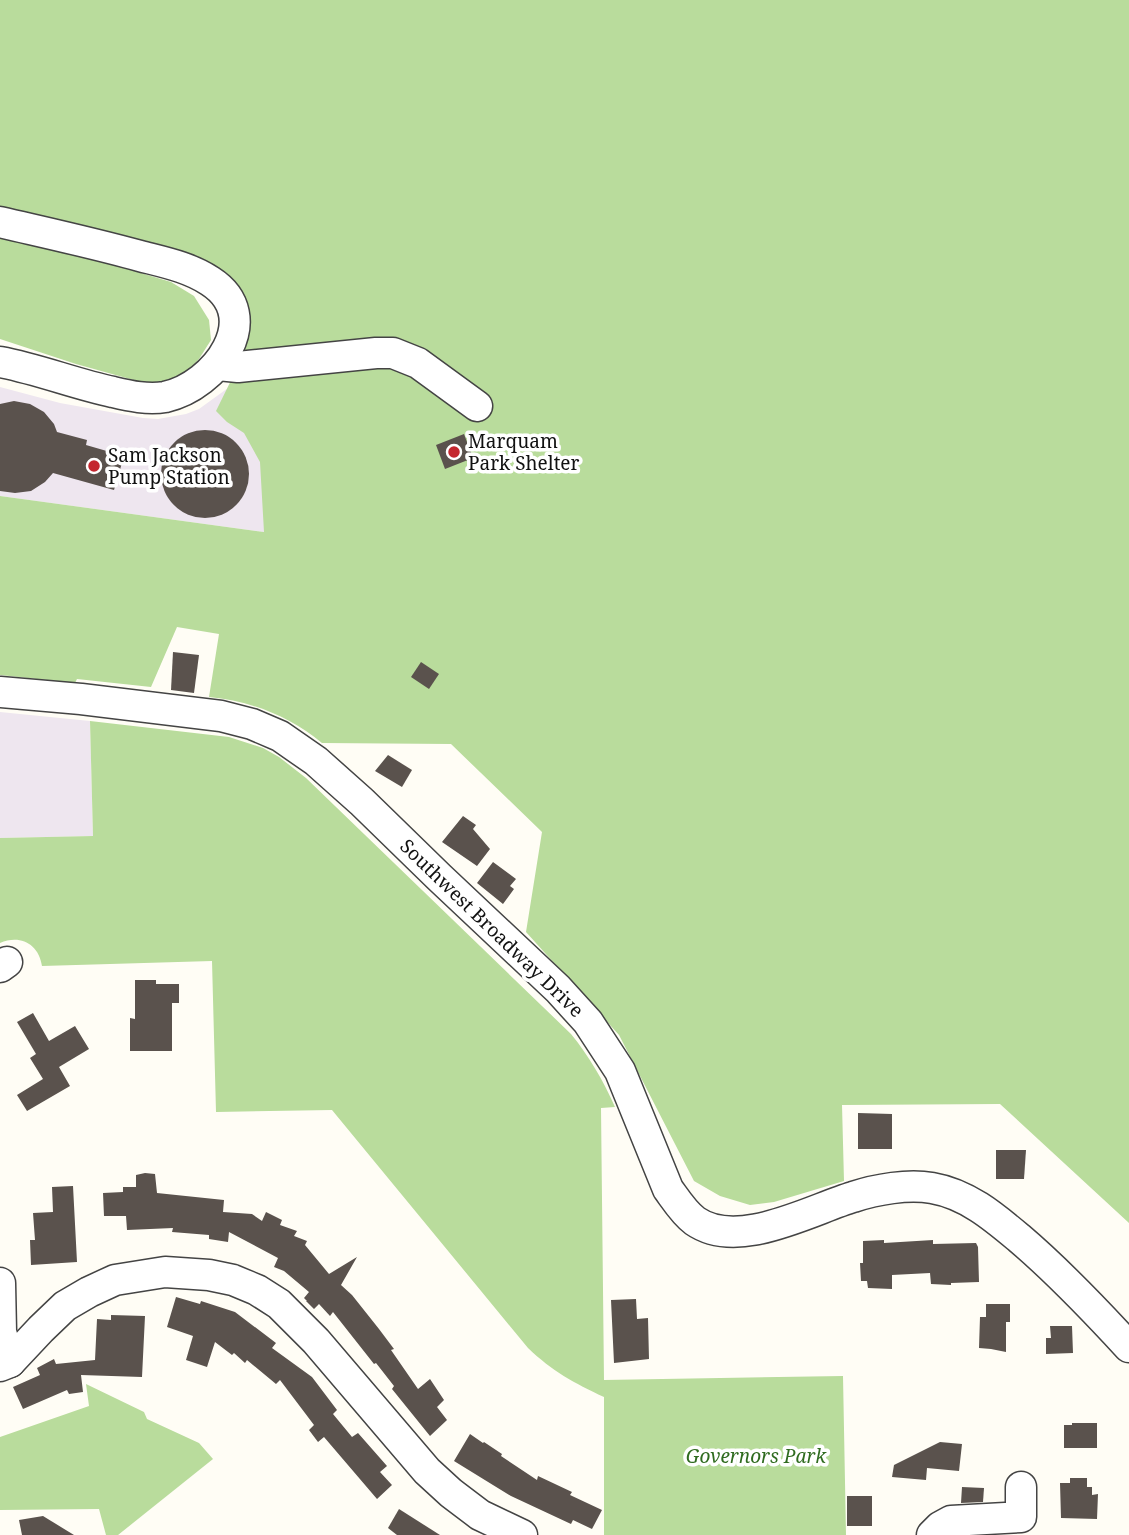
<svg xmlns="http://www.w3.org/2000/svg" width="1129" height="1535" font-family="'Noto Serif',serif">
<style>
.industrial{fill:#eee6ef}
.forest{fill:#b9dc9c}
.building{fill:#5a524d}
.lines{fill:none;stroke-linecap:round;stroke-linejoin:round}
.minor-casing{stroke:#444;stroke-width:33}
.minor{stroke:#fff;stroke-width:30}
.poi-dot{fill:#c4262e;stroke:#fff;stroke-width:2.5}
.labels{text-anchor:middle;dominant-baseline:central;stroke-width:7;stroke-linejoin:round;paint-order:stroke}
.poi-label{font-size:19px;fill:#111;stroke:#fff;text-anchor:start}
.street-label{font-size:19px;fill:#111;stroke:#fff}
.park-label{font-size:19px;font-style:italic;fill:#2f6b1f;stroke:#fff}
</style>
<rect width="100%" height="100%" fill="#fffdf5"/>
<!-- industrial -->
<g class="industrial">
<path d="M304 386 264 532 0 496V387L60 403 143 418 158 419 186 414 199 409 228 388Z"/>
<path d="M0 712 90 721 93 836 0 838Z"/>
</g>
<!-- forest -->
<g class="forest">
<path d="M0 0H1129V1223L1000 1104 842 1105 844 1181 774 1202 750 1205 720 1196 694 1181 619 1035 526 932 542 832 451 744 322 743C289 716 251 701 209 697L219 634 177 627 151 687 77 679 75 683 0 675V496L264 532 260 462 244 433 227 422 216 411 244 354 246 335 241 301 0 209Z"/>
<path d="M0 231 171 282 194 296 209 320 211 340 199 359 182 377 148 384 76 364 0 339Z"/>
<path d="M90 721 229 737 263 748 279 757 306 778 571 1034C589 1056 603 1080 615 1107L601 1108 604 1380 843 1376 846 1535H604V1397C574 1383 552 1371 528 1348L332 1110 216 1112 212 961 42 966C39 944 20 934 0 943V838L93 836Z"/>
<path d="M86 1384 144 1412 147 1419 199 1443 213 1459 118 1535H106L99 1509 0 1510V1437L89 1406Z"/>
</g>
<!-- building -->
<g class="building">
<path d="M14 401 30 404 44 412 54 424 57 432 87 440 86 445 124 456 114 490 53 473 45 482 31 491 15 493 0 491V404Z"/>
<circle cx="205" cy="474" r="44"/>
<path d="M464 434 473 458 445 469 436 445Z"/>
<path d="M173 652 199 655 194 693 171 690Z"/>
<path d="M421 662 439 674 429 689 411 677Z"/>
<path d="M388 755 412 770 402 787 375 771Z"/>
<path d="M463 816 476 825 473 829 490 849 477 866 442 842Z"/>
<path d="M493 862 516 879 510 886 514 889 503 904 477 883Z"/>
<path d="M135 980H156V984H179V1003H172V1051H130V1018L135 1019Z"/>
<path d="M33 1013 49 1041 75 1026 89 1049 59 1067 70 1086 27 1111 17 1095 43 1079 30 1058 36 1054 17 1022Z"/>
<path d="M858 1113 892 1114V1149H858Z"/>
<path d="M996 1150H1026L1024 1179H996Z"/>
<path d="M145 1173 155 1174 157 1193 224 1200 223 1212 252 1214 262 1221 266 1212 282 1220 280 1225 297 1231 294 1236 307 1241 305 1245 329 1274 357 1257 341 1285 352 1295 379 1329 394 1349 391 1350 418 1389 430 1379 444 1400 437 1407 447 1420 430 1436 392 1389 394 1386 376 1363 374 1364 333 1312 330 1316 319 1304 314 1309 307 1302H306L307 1301 304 1298 309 1292 284 1271 274 1267 278 1258 229 1232 228 1242 209 1239V1235L172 1232 173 1228 127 1230 126 1216H104L103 1193 123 1192V1187H136V1175Z"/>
<path d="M73 1186 77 1262 31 1265 30 1240H35L33 1213 53 1212 52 1187Z"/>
<path d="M884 1240V1243L933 1240V1244L976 1243 978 1247 979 1282 951 1283V1285L931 1284 930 1273 892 1275V1289L868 1288 867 1281H861L860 1263H863V1241Z"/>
<path d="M176 1297 200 1304 201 1301 235 1312 276 1343 272 1348 312 1377 337 1410 333 1414 352 1437 358 1433 387 1466 380 1472 392 1485 377 1499 324 1437 318 1442 309 1430 314 1425 280 1380 276 1384 247 1360 245 1363 234 1353 232 1355 215 1342 207 1367 186 1360 193 1336 167 1327Z"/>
<path d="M636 1299 637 1319 648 1318 649 1359 614 1363 611 1300Z"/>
<path d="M986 1304H1010V1322H1006V1352L991 1349 979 1348 980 1317H986Z"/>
<path d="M111 1315 145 1316 142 1377 81 1375 83 1392 69 1394 67 1390 23 1409 13 1387 40 1375 37 1368 54 1359 56 1364 95 1360 97 1319 111 1320Z"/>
<path d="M1050 1326H1072L1073 1353 1046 1354V1338H1051Z"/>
<path d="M1072 1423H1097V1448H1064V1425H1072Z"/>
<path d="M470 1434 483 1443 484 1442 502 1454 501 1456 537 1480 538 1476 572 1492 570 1495 602 1510 592 1529 573 1520 571 1524 511 1496 454 1461Z"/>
<path d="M940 1442 962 1444 959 1471 927 1468 926 1480 892 1477 894 1465Z"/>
<path d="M1070 1478H1087V1487H1092V1495L1098 1494 1097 1519 1061 1518 1060 1483H1070Z"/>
<path d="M962 1487 984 1488 983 1502 961 1503Z"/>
<rect x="847" y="1496" width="25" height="30"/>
<path d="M399 1509 440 1535H397L388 1528Z"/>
<path d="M43 1516 74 1535H22L19 1520Z"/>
</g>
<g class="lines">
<!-- minor casing -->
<g class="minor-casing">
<g id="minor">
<path d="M0 222C47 233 93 243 140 256 163 262 189 267 210 281 266 317 216 386 165 397 148 400 130 396 113 392 75 384 38 369 0 362"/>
<path d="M218 365 238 367 376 353H393L418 363 477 406"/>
<path d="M0 692 81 699 221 716 252 724 280 736 316 761 362 802 439 877 558 989 588 1022 620 1071 668 1189C676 1200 684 1213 695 1221 738 1251 810 1210 853 1197 877 1189 908 1184 932 1188 967 1194 994 1217 1019 1238 1059 1272 1094 1309 1129 1347"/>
<path d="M0 967 7 962"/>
<path d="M0 1283 1 1332 10 1362"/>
<path d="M0 1366 10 1362 41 1329 65 1306 89 1292 115 1280 165 1272 209 1275 233 1280 257 1290 279 1304 316 1341 427 1471 451 1493 480 1515 522 1535"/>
<path d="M932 1535 940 1527 951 1521 1021 1517V1487"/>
</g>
</g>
<!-- minor -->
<use href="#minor" class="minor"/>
</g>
<!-- markers -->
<g class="poi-dot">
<circle cx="454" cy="452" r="7"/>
<circle cx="94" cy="466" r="7"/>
</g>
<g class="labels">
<!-- poi labels -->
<g class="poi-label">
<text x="468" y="441">Marquam<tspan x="468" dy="22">Park Shelter</tspan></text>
<text x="108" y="455">Sam Jackson<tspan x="108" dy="22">Pump Station</tspan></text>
</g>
<!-- street labels -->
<g class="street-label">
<text transform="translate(492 928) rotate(44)">Southwest Broadway Drive</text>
</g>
<!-- park labels -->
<g class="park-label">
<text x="756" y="1456">Governors Park</text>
</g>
</g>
</svg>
